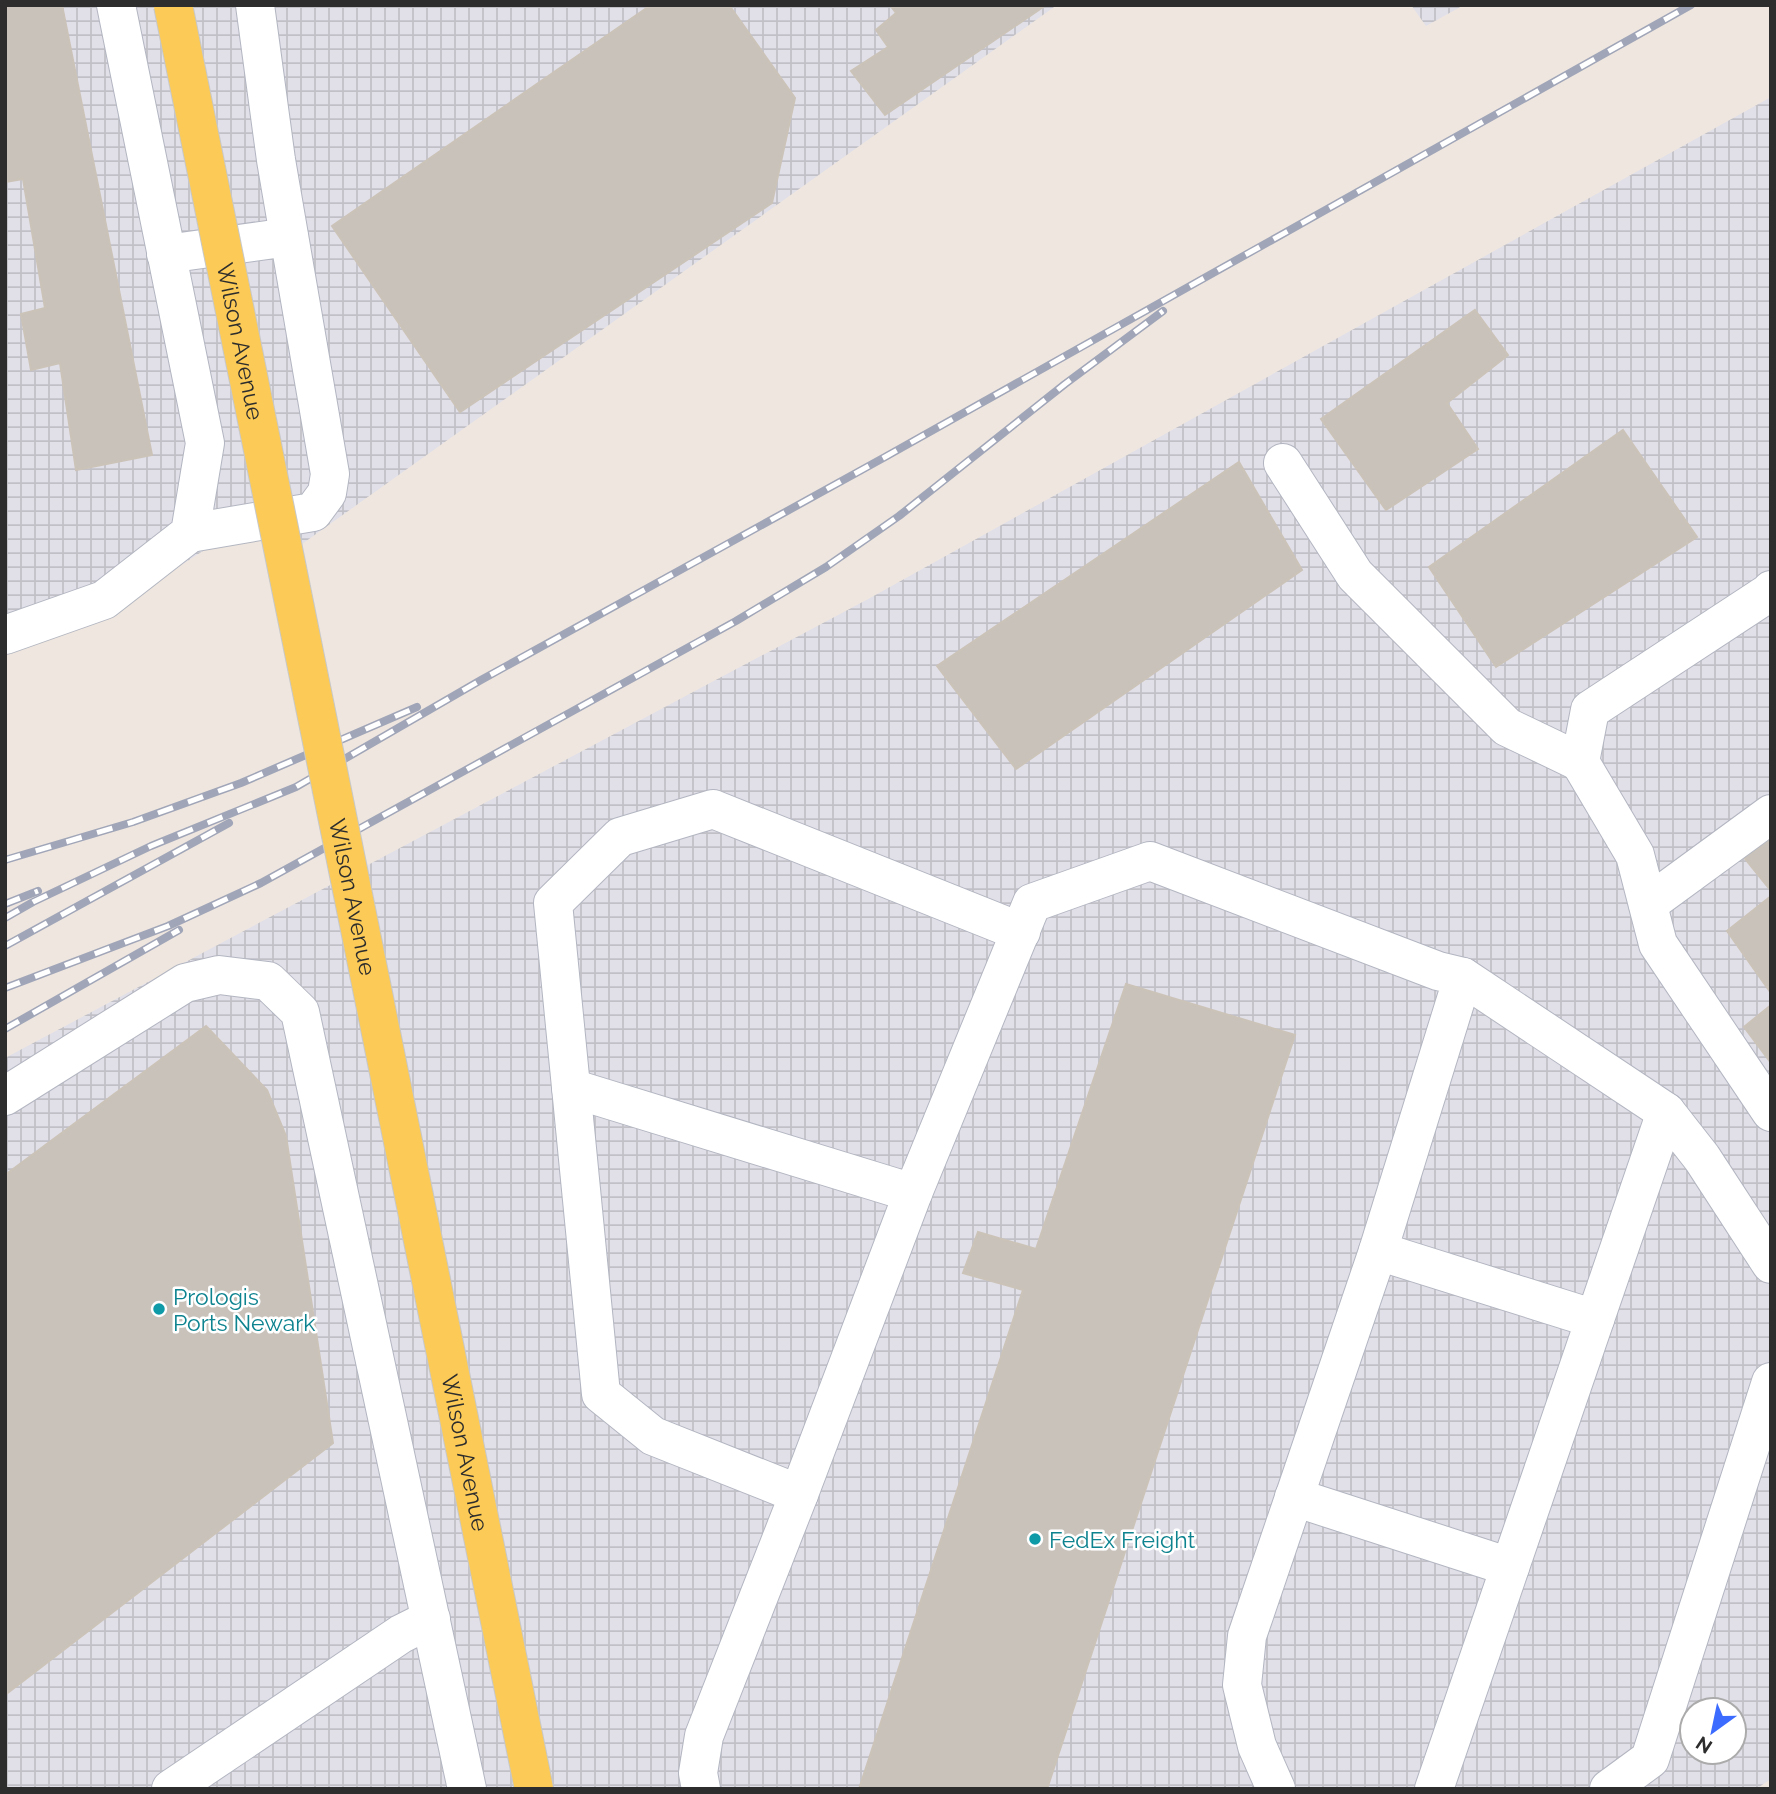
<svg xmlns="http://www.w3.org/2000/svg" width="1776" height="1794" font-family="Raleway,sans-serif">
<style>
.industrial{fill:url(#industrial-grid);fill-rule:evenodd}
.building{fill:#c8c2ba;stroke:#cbc3b8;stroke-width:2}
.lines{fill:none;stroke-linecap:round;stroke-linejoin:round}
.minor-casing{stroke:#b3b6c1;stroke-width:40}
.minor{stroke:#fff;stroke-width:38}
.rail-casing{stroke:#a0a5b8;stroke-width:8}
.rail{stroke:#fff;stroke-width:5;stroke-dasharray:16;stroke-linecap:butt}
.major-bridge-casing{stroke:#c8c8c8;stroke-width:40;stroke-linecap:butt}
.major-bridge{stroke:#fccb57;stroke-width:38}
.culture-dot{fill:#0f9aa8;stroke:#fff;stroke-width:2.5}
.labels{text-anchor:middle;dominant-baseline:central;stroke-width:5;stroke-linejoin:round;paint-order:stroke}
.street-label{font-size:23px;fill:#2d2d2d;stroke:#fff}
.culture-label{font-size:23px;fill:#0d838f;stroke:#fff;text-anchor:start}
</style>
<defs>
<pattern id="industrial-grid" width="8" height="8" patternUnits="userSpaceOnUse" patternTransform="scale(1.75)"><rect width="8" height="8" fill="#e1dfe8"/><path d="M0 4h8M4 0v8" fill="none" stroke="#c1c0c7"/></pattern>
</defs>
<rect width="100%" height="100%" fill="#efe7df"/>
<!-- industrial -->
<g class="industrial">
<path d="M5 5H1057L281 559 270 508 97 619 5 648Z"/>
<path d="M1411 5H1464L1426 26Z"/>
<path d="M1771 97V1779L1756 1789H5V1058L870 598ZM1692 1710H1734V1752H1692Z"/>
</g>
<!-- building -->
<g class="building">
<path d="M5 5H62L152 455 76 470 60 363 31 370 21 314 45 308 23 179 5 182V130H8L5 113Z"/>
<path d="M651 5H729L795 98 772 203 460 412 332 226Z"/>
<path d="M890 5H1046L885 115 851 71 888 47 876 30 896 13Z"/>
<path d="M1475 310 1508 355 1447 403 1478 449 1386 510 1321 419Z"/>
<path d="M1623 430 1697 537 1496 667 1429 567Z"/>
<path d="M1239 462 1302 570 1016 769 937 666Z"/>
<path d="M1771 834V891L1742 855Z"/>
<path d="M1771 896V993L1727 931Z"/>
<path d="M1126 984 1295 1035 1047 1789H859L1023 1290 963 1273 978 1232 1036 1249Z"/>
<path d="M1771 1005V1063L1744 1027Z"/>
<path d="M206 1026 267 1090 286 1136 333 1443 5 1695V1175Z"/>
</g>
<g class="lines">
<!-- minor casing -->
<g class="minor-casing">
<g id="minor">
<path d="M166 254 289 237"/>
<path d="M1283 463 1355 575 1507 727 1580 762"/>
<path d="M190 533 313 512 327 493 330 474 276 160 255 5"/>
<path d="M1771 590 1770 592 1590 710 1580 762 1635 855 1658 944 1771 1112"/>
<path d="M5 635 104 600 190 533 205 443 116 5"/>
<path d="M1648 904 1771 814"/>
<path d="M1463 977 1666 1112"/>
<path d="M571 1088 913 1193"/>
<path d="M5 1096 185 983 219 975 268 981 300 1012 467 1789"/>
<path d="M1378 1251 1595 1319"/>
<path d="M799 1494 653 1436 601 1394 553 903 620 837 713 809 1021 932"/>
<path d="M1294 1497 1510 1567"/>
<path d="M171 1789 401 1634 431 1619"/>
<path d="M701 1789 698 1773 704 1736 799 1494 913 1193 1032 903 1150 861 1438 971 1463 977 1378 1251 1247 1636 1242 1685 1257 1746 1276 1789"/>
<path d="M1434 1789 1666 1112 1702 1158 1771 1264"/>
<path d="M1609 1789 1650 1759 1771 1382"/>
</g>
</g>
<!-- minor -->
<use href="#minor" class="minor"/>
<!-- rail casing -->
<g class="rail-casing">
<g id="rail">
<path d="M5 860 133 822 241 783 417 707"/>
<path d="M5 904 38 891"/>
<path d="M5 918 33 902 151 846 296 787 481 680 885 457 1691 5"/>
<path d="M5 946 229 823"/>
<path d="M5 988 168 926 261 883 736 621 826 567 899 516 1065 384 1163 311"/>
<path d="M5 1029 179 930"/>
</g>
</g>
<!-- rail -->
<use href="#rail" class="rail"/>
<!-- major-bridge casing -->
<g class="major-bridge-casing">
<g id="major-bridge">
<path id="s1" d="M173 5 534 1789"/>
</g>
</g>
<!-- major-bridge -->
<use href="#major-bridge" class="major-bridge"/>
</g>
<!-- markers -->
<g class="culture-dot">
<circle cx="159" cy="1309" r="7"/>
<circle cx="1035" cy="1539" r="7"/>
</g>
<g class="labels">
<!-- street labels -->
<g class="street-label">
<text stroke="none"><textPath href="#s1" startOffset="343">Wilson Avenue</textPath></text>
<text stroke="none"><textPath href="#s1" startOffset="910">Wilson Avenue</textPath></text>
<text stroke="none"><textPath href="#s1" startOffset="1477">Wilson Avenue</textPath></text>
</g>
<!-- culture labels -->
<g class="culture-label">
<text x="173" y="1296">Prologis<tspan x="173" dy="26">Ports Newark</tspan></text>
<text x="1049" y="1539">FedEx Freight</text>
</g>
</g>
<!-- border -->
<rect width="1776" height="1794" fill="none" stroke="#2d2d2d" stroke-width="14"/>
<!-- north arrow -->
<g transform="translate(1713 1731) rotate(213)"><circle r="33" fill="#ffffff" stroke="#ababab" stroke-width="2"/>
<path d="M0-5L12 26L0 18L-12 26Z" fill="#3c6cff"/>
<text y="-10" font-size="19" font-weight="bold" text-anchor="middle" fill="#2d2d2d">N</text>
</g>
</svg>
